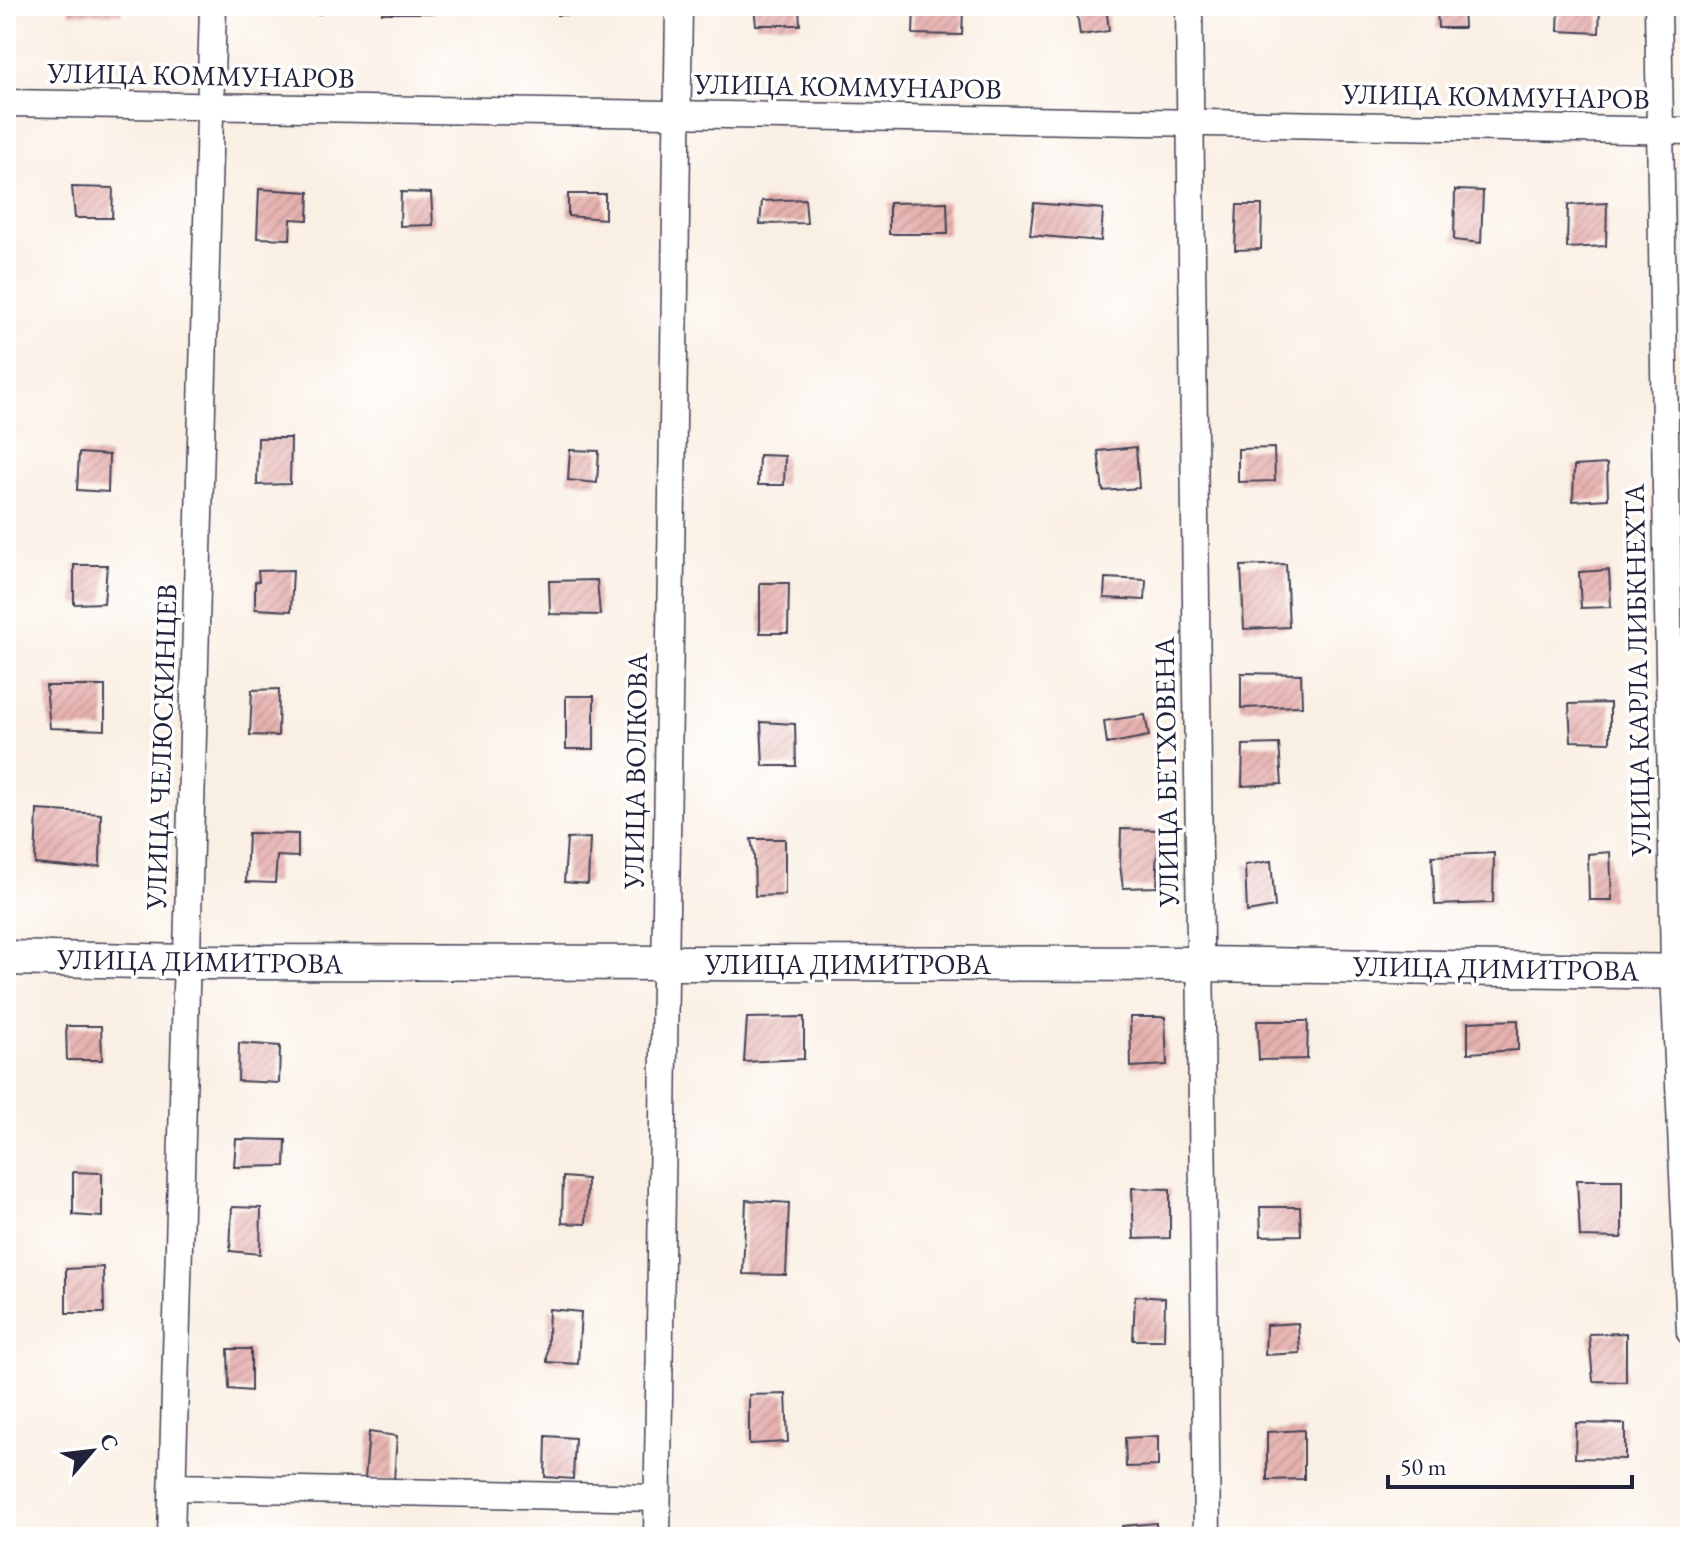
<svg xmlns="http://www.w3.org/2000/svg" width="1696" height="1543" font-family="'EB Garamond',serif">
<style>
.building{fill:url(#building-hatch)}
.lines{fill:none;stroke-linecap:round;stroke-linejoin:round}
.minor-casing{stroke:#424154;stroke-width:29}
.tertiary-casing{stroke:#424154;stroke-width:37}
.minor{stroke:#fff;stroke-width:26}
.tertiary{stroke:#fff;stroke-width:34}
.labels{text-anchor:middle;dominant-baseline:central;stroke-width:7;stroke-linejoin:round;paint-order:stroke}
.street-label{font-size:28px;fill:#22223b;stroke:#fff}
</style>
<defs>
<pattern id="building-hatch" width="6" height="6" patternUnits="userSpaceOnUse" patternTransform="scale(2)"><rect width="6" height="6" fill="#e6b1af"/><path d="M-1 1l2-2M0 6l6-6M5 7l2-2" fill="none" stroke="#c59897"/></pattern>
</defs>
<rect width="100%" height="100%" fill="#fff"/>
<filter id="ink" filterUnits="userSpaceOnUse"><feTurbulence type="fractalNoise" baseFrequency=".0125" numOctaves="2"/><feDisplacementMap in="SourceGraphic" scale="16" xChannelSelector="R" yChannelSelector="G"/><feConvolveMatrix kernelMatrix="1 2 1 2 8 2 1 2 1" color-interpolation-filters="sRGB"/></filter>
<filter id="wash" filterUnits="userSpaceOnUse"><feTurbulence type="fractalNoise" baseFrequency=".006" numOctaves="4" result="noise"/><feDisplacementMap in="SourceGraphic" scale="32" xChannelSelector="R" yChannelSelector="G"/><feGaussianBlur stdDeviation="1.8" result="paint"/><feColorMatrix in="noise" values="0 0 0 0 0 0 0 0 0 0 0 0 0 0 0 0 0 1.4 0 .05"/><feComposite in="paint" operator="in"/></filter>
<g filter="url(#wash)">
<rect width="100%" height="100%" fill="#faefe3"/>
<g id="blocks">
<!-- building -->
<g class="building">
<path d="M69 6H121V14L69 13Z"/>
<path d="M268 6H320V14L267 13Z"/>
<rect x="382" y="6" width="52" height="7"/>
<rect x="557" y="6" width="53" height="9"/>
<path d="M754 6H799L800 25H756Z"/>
<path d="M1076 6H1106L1109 31 1080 35Z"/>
<path d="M1437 6H1463L1464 28H1438Z"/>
<path d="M1559 6H1600L1599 33 1558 31Z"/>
<path d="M914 7 963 9 962 35 913 34Z"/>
<path d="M72 187 113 188 112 218H75Z"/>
<path d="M259 189 309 192 308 220 291 219 290 239 257 238Z"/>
<path d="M1455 190 1483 191 1481 243 1454 240Z"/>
<path d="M401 192 431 193 433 225 400 226Z"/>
<path d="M568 194H605V219L568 216Z"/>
<path d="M805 199 807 223 760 224 762 201Z"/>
<path d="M947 202 948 234H889V203Z"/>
<path d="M1034 203 1103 209 1101 241 1030 235Z"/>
<path d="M1607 203 1606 246 1567 248 1568 205Z"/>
<path d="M1237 205H1262L1261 249 1235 250Z"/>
<path d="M258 438H291L290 484 257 485Z"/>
<path d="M1136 447 1139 488 1103 491 1098 451Z"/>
<path d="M1274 448 1275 481 1238 482V449Z"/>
<path d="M570 450 599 451 597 483 568 480Z"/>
<path d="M79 453 109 455 108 492 77 490Z"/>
<path d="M759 455 785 456 784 485H758Z"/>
<path d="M1607 464 1608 499 1573 501 1574 466Z"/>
<path d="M1286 564 1289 627 1244 629 1241 566Z"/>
<path d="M74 565H107L104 603 74 604Z"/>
<path d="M293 570 291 611 255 609V582L259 581 258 571Z"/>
<path d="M1609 570 1611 607 1581 608 1579 572Z"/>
<path d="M1105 578 1146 580 1145 600 1104 598Z"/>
<path d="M597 580 600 615 550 614 549 581Z"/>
<path d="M760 583H789L788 633H760Z"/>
<path d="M1241 673 1301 674 1302 706 1241 708Z"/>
<path d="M46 686H105V730L50 728Z"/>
<path d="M279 689 278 736 250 735 252 690Z"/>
<rect x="566" y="696" width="28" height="53"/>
<path d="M1610 703V742L1571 741 1569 704Z"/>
<path d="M1145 715 1149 736 1107 744 1104 721Z"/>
<path d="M761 722 795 724 796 766H763Z"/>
<path d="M1279 744 1282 784 1242 786 1243 745Z"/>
<path d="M37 810 101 814 100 866 78 868 35 864Z"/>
<path d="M1121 829 1159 830 1156 867H1158L1157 887 1123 888 1120 865Z"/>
<path d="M248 833 298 834V857L277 856 275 883 246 882Z"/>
<path d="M590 838 588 884 564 882 567 839Z"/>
<path d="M751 839H785V895L755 896 754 856Z"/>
<path d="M1610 852 1612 900H1589L1588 854Z"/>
<path d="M1494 853 1493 903 1435 905 1432 856Z"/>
<path d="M1271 861 1275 907 1247 912 1245 865Z"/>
<path d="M804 1017V1059L744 1062 747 1018Z"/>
<path d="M1130 1017H1165L1167 1065 1131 1067Z"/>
<path d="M1518 1020V1050L1468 1053V1022Z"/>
<path d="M1257 1021H1308L1307 1059 1259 1060Z"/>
<path d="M66 1026H101L102 1060H67Z"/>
<path d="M239 1043 280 1046 279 1083 238 1081Z"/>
<path d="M236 1139 286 1140 285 1166 234 1167Z"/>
<path d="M73 1172 102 1173V1217L73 1215Z"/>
<path d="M563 1177 587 1179 586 1224 562 1223Z"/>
<path d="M1577 1180H1622V1238L1580 1237Z"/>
<path d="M1132 1188 1170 1189V1238L1134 1239Z"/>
<path d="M746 1200 789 1203 786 1275 743 1274Z"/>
<path d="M232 1207 261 1208 260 1254 230 1251Z"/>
<path d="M1260 1207H1300L1301 1235 1261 1236Z"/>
<path d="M103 1267 104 1313H66V1269Z"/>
<path d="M1135 1296 1165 1298 1164 1340H1133Z"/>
<path d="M549 1309 581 1312 578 1364 547 1362Z"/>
<path d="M1298 1323 1300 1353 1265 1355 1266 1325Z"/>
<path d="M1626 1333V1382L1593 1381 1589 1334Z"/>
<path d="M228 1349H251V1391L229 1389Z"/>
<path d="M786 1394 788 1442 749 1444V1395Z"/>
<path d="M1576 1423 1625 1424V1459L1575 1458Z"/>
<path d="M1304 1430V1479L1267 1480V1432Z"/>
<path d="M369 1432 397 1436 394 1480 365 1478Z"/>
<path d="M546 1436 575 1438 573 1479 545 1477Z"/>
<path d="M1158 1436V1466L1126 1467 1125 1438Z"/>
<path d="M1156 1523V1537H1123L1122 1526Z"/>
</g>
</g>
</g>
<g filter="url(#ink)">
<use href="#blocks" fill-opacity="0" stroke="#424154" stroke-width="2"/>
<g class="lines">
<!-- minor casing -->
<g class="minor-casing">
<g id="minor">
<path d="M1189 6 1207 1537"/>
<path d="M1658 6 1674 971 1690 1332"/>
<path d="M6 103 1690 131"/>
<path d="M173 1487 657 1498"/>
<path d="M171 1537 213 6"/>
<path d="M657 1537 679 6"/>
</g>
</g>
<!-- tertiary casing -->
<g class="tertiary-casing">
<path id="tertiary" d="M6 958 187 962 1200 964 1690 972"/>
</g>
<!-- minor -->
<use href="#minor" class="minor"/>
<!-- tertiary -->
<use href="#tertiary" class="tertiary"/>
</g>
</g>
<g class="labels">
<!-- street labels -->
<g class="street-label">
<text transform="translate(201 75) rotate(1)">УЛИЦА КОММУНАРОВ</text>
<text transform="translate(848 86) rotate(1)">УЛИЦА КОММУНАРОВ</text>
<text transform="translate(1496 96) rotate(1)">УЛИЦА КОММУНАРОВ</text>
<text transform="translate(1637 670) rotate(-91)">УЛИЦА КАРЛА ЛИБКНЕХТА</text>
<text transform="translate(161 747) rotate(-88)">УЛИЦА ЧЕЛЮСКИНЦЕВ</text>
<text transform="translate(635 771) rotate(-89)">УЛИЦА ВОЛКОВА</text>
<text transform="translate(1166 772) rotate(-91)">УЛИЦА БЕТХОВЕНА</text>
<text transform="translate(200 961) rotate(1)">УЛИЦА ДИМИТРОВА</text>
<text x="848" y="964">УЛИЦА ДИМИТРОВА</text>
<text transform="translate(1496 968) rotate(1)">УЛИЦА ДИМИТРОВА</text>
</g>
</g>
<!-- margin -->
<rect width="1696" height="1543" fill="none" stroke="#fff" stroke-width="32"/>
<!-- north arrow -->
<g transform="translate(92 1451) rotate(62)" stroke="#ffffff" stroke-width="6" paint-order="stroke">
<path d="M0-6L14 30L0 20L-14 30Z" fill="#22223b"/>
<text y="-12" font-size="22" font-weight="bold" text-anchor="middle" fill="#22223b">С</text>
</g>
<!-- scale -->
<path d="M1388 1475v12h244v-12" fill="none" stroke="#22223b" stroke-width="4"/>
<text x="1400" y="1475" font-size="24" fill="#22223b" stroke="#ffffff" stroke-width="6" paint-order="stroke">50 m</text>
</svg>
